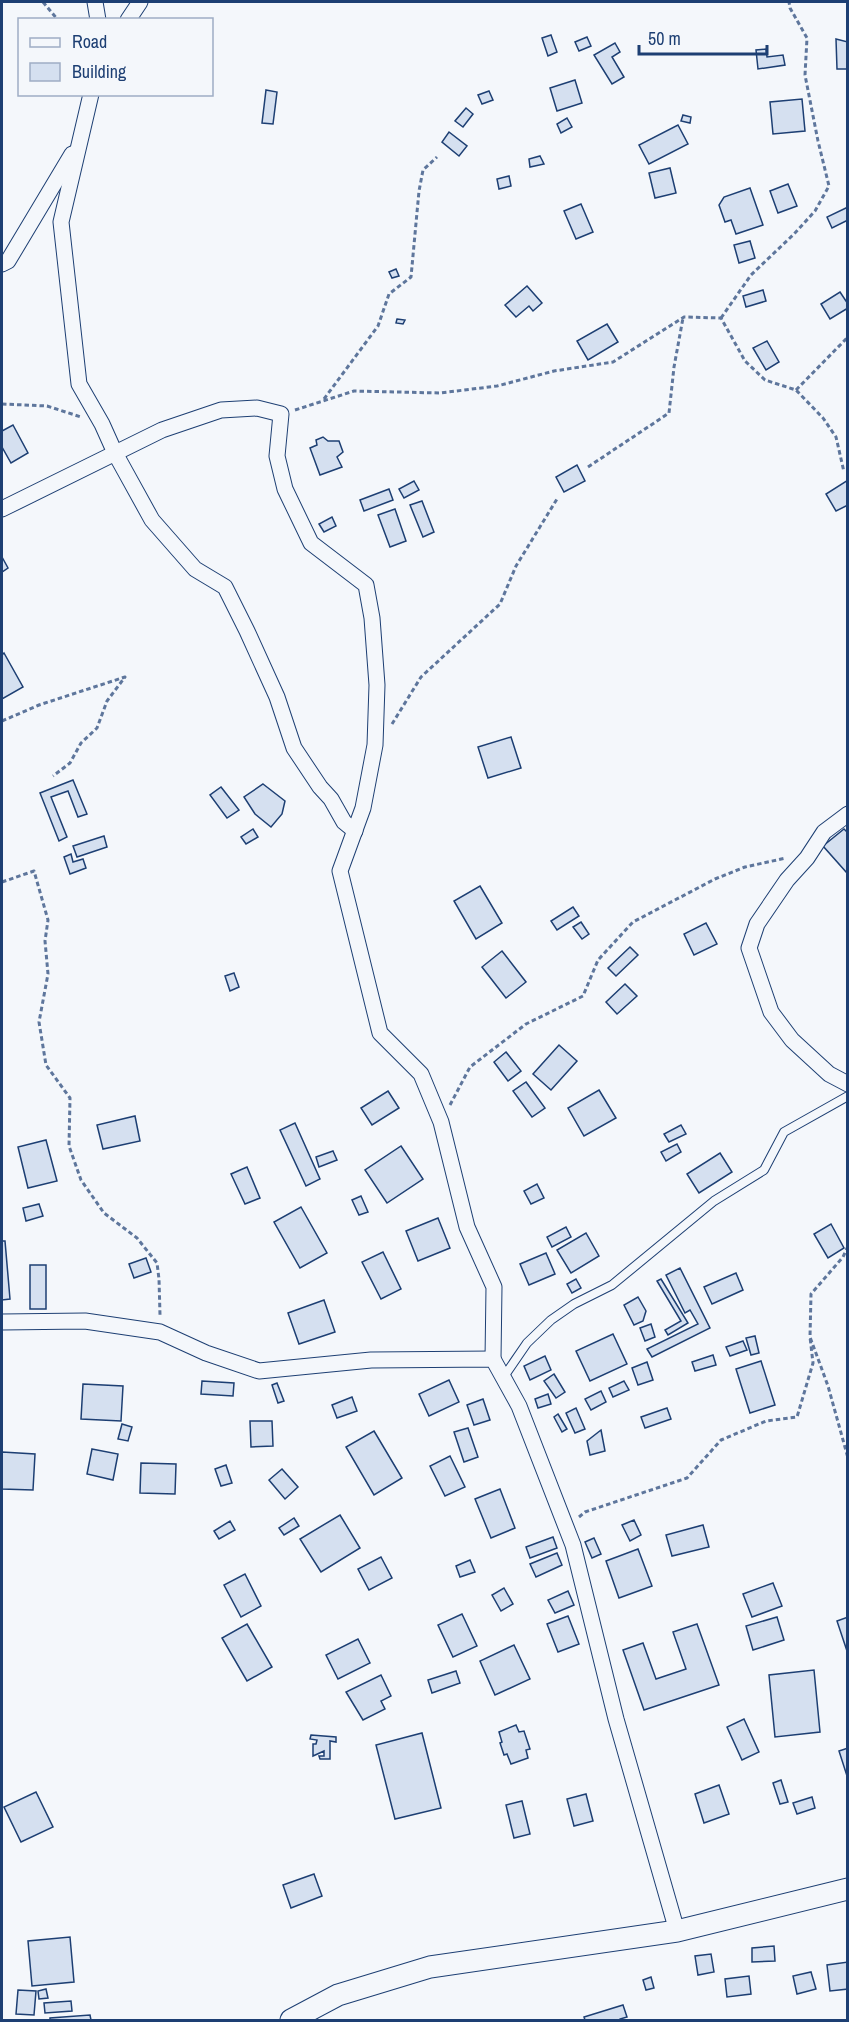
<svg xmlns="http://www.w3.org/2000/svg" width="849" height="2022" font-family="'Archivo Narrow',sans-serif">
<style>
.building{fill:#d5e0f0;stroke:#1d3f73;stroke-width:1.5}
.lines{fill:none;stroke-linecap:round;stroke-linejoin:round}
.service-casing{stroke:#1d3f73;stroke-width:10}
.minor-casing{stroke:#1d3f73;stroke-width:17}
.secondary-casing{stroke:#1d3f73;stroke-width:23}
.path{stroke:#5e769c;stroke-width:3;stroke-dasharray:4.5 3;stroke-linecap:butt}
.service{stroke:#f4f7fb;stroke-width:8}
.minor{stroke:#f4f7fb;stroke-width:15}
.secondary{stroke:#f4f7fb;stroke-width:21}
</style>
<rect width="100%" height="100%" fill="#f4f7fb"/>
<!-- building -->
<g class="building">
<path d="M551 35 557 52 548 56 542 38Z"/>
<path d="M587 37 591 46 579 51 575 42Z"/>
<path d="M836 39 848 42V69H837Z"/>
<path d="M615 43 620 52 612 57 624 77 612 84 594 55Z"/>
<path d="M766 49 767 57 783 55 785 65 758 69 756 50Z"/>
<path d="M575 80 582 103 557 111 550 88Z"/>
<path d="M266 90 277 92 273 124 262 123Z"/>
<path d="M489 91 493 100 482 104 478 95Z"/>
<path d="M802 99 805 131 773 134 770 102Z"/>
<path d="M466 108 473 114 463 127 455 121Z"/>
<path d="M683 115 691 117 690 123 681 121Z"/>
<path d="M567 118 572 127 561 133 557 124Z"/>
<path d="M678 125 688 144 649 164 639 145Z"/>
<path d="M449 132 467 146 459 156 442 142Z"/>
<path d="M540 156 544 164 530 167 529 159Z"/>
<path d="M670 168 676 193 655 198 649 173Z"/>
<path d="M509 176 511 186 499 189 497 179Z"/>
<path d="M788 184 797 206 778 213 770 191Z"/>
<path d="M750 188 763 225 736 234 731 220 725 222 719 205 724 197Z"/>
<path d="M581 204 593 232 576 239 564 211Z"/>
<path d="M848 207V220L832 228 827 217Z"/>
<path d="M750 241 755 258 739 263 734 245Z"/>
<path d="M396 269 399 276 392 278 389 272Z"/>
<path d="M527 286 542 303 533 311 529 306 516 317 505 305Z"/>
<path d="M763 290 766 301 746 307 743 296Z"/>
<path d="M840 292 848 304V308L830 319 821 304Z"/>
<path d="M397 319 405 320 403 324 396 323Z"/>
<path d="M607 324 618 342 588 360 577 341Z"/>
<path d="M767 341 779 362 766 370 753 348Z"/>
<path d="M13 425 28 453 11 463 2 447V431Z"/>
<path d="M323 437 328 441H339L343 452 337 457 342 467 320 475 310 448 317 445 316 440Z"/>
<path d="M577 465 585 481 564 492 556 477Z"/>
<path d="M848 480V505L836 511 826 494Z"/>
<path d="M414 481 419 490 404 498 399 489Z"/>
<path d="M389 489 393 500 364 511 360 500Z"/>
<path d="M422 501 434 532 423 537 410 505Z"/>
<path d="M395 509 406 541 390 547 378 515Z"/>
<path d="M332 517 336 526 324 532 319 524Z"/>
<path d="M2 557 8 568 2 572Z"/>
<path d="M4 653 23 687 2 699V655Z"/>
<path d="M511 737 521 768 488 778 478 747Z"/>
<path d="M73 780 87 814 78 817 68 791 51 797 67 837 59 841 40 793Z"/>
<path d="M263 784 285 801 282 814 271 827 255 814 244 797Z"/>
<path d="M221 787 239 810 227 818 210 795Z"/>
<path d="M253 829 258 837 246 844 241 837Z"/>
<path d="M844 829 848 833 847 873 823 846Z"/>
<path d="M104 836 107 847 77 857 73 846Z"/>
<path d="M71 854 73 862 83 859 86 868 70 874 64 857Z"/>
<path d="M480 886 502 923 476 939 454 901Z"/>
<path d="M573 907 579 916 557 930 551 921Z"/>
<path d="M581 922 589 934 582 939 573 927Z"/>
<path d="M706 923 717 944 694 955 684 934Z"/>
<path d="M630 947 638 955 616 976 608 968Z"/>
<path d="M502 951 526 982 506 998 482 967Z"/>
<path d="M234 973 239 987 230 991 225 976Z"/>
<path d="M625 984 637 996 617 1014 606 1002Z"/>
<path d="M559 1045 577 1061 551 1090 533 1074Z"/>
<path d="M506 1052 521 1071 508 1081 494 1062Z"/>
<path d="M526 1082 545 1108 532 1117 513 1091Z"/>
<path d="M599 1090 616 1118 584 1136 568 1108Z"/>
<path d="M388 1091 399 1108 372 1125 361 1108Z"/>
<path d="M135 1116 140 1141 103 1149 97 1125Z"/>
<path d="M295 1123 320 1179 306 1186 280 1130Z"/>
<path d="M681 1125 686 1134 669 1142 664 1134Z"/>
<path d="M46 1140 57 1181 28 1188 18 1147Z"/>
<path d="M677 1144 681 1152 666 1161 661 1152Z"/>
<path d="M401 1146 423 1179 387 1203 365 1170Z"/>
<path d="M333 1151 337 1160 319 1167 316 1157Z"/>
<path d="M720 1153 732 1172 699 1193 687 1174Z"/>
<path d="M247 1167 260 1198 245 1204 231 1174Z"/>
<path d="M537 1184 544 1198 531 1204 524 1191Z"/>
<path d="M361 1196 368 1212 359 1215 352 1200Z"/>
<path d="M39 1204 43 1216 26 1221 23 1208Z"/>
<path d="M301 1207 327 1253 300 1268 274 1222Z"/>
<path d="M438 1218 450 1248 418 1261 406 1231Z"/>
<path d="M831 1224 844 1248 828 1258 814 1234Z"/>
<path d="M566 1227 571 1237 552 1247 547 1237Z"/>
<path d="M586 1233 599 1256 571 1273 557 1250Z"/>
<path d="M2 1241H5L10 1299 2 1300Z"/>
<path d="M383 1252 401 1289 381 1299 362 1262Z"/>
<path d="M546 1253 555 1274 529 1285 520 1264Z"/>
<path d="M146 1258 151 1272 134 1278 129 1264Z"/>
<rect x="30" y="1265" width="16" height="44"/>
<path d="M680 1268 710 1328 652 1357 647 1349 698 1324 690 1310 685 1313 666 1275Z"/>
<path d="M736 1273 743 1290 712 1304 704 1287Z"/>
<path d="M576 1279 581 1288 572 1293 567 1284Z"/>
<path d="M661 1279 688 1323 668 1335 665 1330 681 1321 657 1281Z"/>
<path d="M638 1297 646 1311 643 1321 634 1325 624 1305Z"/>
<path d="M324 1300 335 1332 299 1344 288 1313Z"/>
<path d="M651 1324 655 1337 645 1341 640 1328Z"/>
<path d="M613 1334 627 1364 590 1381 576 1351Z"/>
<path d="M755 1336 759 1353 751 1355 746 1338Z"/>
<path d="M743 1341 747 1350 730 1356 726 1347Z"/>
<path d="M713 1355 716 1365 695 1371 692 1362Z"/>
<path d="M545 1356 551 1370 530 1380 524 1366Z"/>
<path d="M761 1361 775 1405 750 1413 736 1369Z"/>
<path d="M647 1362 653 1380 638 1385 632 1368Z"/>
<path d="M554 1374 565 1392 556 1398 544 1381Z"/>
<path d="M449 1380 459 1402 429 1416 419 1394Z"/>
<path d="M202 1381 234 1383 233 1396 201 1394Z"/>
<path d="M624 1381 629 1390 613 1397 609 1388Z"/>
<path d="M277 1383 284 1401 278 1403 272 1385Z"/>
<path d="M83 1384 123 1386 121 1421 81 1419Z"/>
<path d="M601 1391 606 1402 591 1410 585 1399Z"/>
<path d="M548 1394 551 1404 538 1408 535 1399Z"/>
<path d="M352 1397 357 1411 337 1418 332 1405Z"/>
<path d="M483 1399 490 1420 474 1425 467 1405Z"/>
<path d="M576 1408 585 1429 575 1433 566 1413Z"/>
<path d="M667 1408 671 1419 645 1428 641 1417Z"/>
<path d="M558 1414 567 1429 562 1432 554 1417Z"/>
<path d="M250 1421H272L273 1446 251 1447Z"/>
<path d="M122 1424 132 1427 128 1441 118 1439Z"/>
<path d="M468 1428 478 1457 464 1462 454 1432Z"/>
<path d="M601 1430 605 1451 590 1455 587 1441Z"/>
<path d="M374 1431 402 1478 374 1495 346 1447Z"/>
<path d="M92 1449 118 1454 113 1480 87 1474Z"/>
<path d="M2 1452 35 1454 33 1490 2 1489Z"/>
<path d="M450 1456 465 1487 445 1496 430 1466Z"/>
<path d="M141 1463 176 1464 175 1494 140 1493Z"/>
<path d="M226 1465 232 1483 221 1486 215 1469Z"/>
<path d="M282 1469 298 1487 285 1499 269 1480Z"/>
<path d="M500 1489 515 1528 491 1538 475 1499Z"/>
<path d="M340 1515 360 1548 321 1572 300 1539Z"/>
<path d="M294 1518 299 1526 284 1535 279 1528Z"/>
<path d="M634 1520 641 1535 630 1541 622 1525Z"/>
<path d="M230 1521 235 1530 219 1539 214 1531Z"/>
<path d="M703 1525 709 1547 672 1556 666 1535Z"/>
<path d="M553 1537 557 1548 530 1558 526 1547Z"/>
<path d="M594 1538 601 1554 592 1558 585 1542Z"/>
<path d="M638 1549 652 1586 619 1598 606 1561Z"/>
<path d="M557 1553 562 1565 536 1577 530 1564Z"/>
<path d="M381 1557 392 1578 369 1590 358 1569Z"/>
<path d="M470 1560 475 1572 460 1577 456 1566Z"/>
<path d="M245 1574 261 1606 241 1617 224 1585Z"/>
<path d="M773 1583 782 1606 752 1617 743 1594Z"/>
<path d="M504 1588 513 1604 501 1611 492 1595Z"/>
<path d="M568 1591 574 1605 555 1613 548 1600Z"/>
<path d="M462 1614 477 1646 453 1657 438 1625Z"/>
<path d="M568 1616 579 1644 558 1652 547 1624Z"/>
<path d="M777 1617 784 1640 753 1650 746 1626Z"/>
<path d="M848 1617V1654L837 1621Z"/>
<path d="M247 1624 272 1667 247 1681 222 1638Z"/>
<path d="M697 1624 719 1685 644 1710 623 1650 643 1643 656 1679 686 1669 673 1632Z"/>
<path d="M358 1639 370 1663 338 1679 326 1655Z"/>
<path d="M514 1645 530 1679 495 1695 480 1661Z"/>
<path d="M814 1670 820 1732 775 1737 769 1675Z"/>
<path d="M456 1671 460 1683 432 1693 428 1680Z"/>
<path d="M381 1675 391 1696 381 1701 385 1709 363 1720 346 1692Z"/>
<path d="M744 1719 759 1752 742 1760 727 1727Z"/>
<path d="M516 1725 519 1732 524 1731 530 1749 526 1750 528 1758 511 1764 507 1754 504 1755 500 1743 502 1742 499 1732Z"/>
<path d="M422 1733 441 1808 395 1819 376 1745Z"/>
<path d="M311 1735 336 1737V1742L330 1741V1759H320L319 1756H324V1751L313 1756V1744H316L317 1740 310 1739Z"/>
<path d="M848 1748V1779L839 1751Z"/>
<path d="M781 1780 788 1802 780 1804 773 1783Z"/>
<path d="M719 1785 729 1814 704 1823 695 1794Z"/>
<path d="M36 1792 53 1827 21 1842 4 1807Z"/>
<path d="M586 1794 593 1821 574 1826 567 1799Z"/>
<path d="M812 1797 815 1808 797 1814 793 1803Z"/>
<path d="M522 1801 530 1834 514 1838 506 1805Z"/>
<path d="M314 1874 322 1896 291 1908 283 1885Z"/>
<path d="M70 1937 74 1982 32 1986 28 1941Z"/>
<path d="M774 1946 775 1961 752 1962V1948Z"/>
<path d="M711 1954 714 1972 698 1975 695 1956Z"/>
<path d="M848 1962V1989L830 1991 827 1965Z"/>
<path d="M811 1972 816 1989 797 1994 793 1976Z"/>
<path d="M749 1976 751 1994 727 1997 725 1979Z"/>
<path d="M651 1977 654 1988 646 1990 643 1980Z"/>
<path d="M46 1989 48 1998 39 1999 38 1991Z"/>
<path d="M18 1990 36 1991 34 2015 16 2014Z"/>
<path d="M71 2001 72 2011 45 2013 44 2003Z"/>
<path d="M623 2005 627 2017 620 2019V2020H585L584 2017Z"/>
<path d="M90 2015 91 2020H50V2018Z"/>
</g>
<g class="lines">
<!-- service casing -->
<g class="service-casing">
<path id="service" d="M503 1378 527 1343 551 1320 574 1304 612 1285 714 1201 764 1170 784 1132 848 1096"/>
</g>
<!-- minor casing -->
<g class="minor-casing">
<g id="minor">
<path d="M95 2 98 20"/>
<path d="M128 20 140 2"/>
<path d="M91 94 61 222 79 384 102 424 115 453 152 520 195 569 225 587 247 631 277 697 294 748 320 787 331 799 344 822 355 831"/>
<path d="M2 264 8 261 72 154"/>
<path d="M2 509 162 430 221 410 257 408 281 414 277 456 285 489 311 543 366 585 372 618 377 685 375 745 363 808 340 871 380 1033 421 1074 441 1122 467 1227 494 1287 493 1359"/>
<path d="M848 814 824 832 807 858 787 880 757 924 749 948 771 1012 792 1040 829 1074 848 1084"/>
<path d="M2 1322 85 1321 160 1332 206 1353 259 1371 371 1360 493 1359 519 1406 573 1545 616 1719 677 1931"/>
</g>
</g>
<!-- secondary casing -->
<g class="secondary-casing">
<path id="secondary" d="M291 2020 338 1995 430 1967 677 1931 848 1889"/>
</g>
<!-- path -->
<g class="path">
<path d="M43 2 58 20"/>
<path d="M721 318 751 275 794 234 815 211 829 186 818 141 805 75 807 38 790 8 789 2"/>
<path d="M796 390 848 337"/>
<path d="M324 399 378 326 389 294 411 277 419 191 423 170 437 157"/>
<path d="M2 404 47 406 81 417"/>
<path d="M295 410 354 391 440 393 497 386 554 371 613 362 684 317 721 318 745 361 765 380 796 390 823 418 836 437 844 472"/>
<path d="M588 467 669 413 674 367 683 318"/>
<path d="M2 721 39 705 125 677 107 701 97 728 81 743 70 763 53 776"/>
<path d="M392 724 421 677 500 604 516 566 557 499"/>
<path d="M2 882 34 871 48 920 45 941 48 974 39 1022 46 1065 70 1098 69 1146 81 1180 104 1213 137 1238 157 1263 159 1279 160 1315"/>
<path d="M450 1105 470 1067 526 1024 583 996 598 960 633 922 715 879 745 867 786 858"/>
<path d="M848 1246 843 1257 811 1294 810 1337 828 1386 848 1458"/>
<path d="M579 1517 585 1512 687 1478 721 1440 766 1421 797 1417 813 1363 810 1337"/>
</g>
<!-- service -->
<use href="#service" class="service"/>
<!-- minor -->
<use href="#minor" class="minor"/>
<!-- secondary -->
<use href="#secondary" class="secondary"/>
</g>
<!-- border -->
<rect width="849" height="2022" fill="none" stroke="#1d3f73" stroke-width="6"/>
<!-- legend -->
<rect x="18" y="18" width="195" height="78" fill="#f4f7fb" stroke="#9eadc5" stroke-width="1.5"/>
<rect x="30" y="38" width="30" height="9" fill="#f4f7fb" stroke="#9eadc5" stroke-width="1.5"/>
<text x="72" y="48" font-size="18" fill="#1d3f73">Road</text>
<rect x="30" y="63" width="30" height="18" fill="#d5e0f0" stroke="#9eadc5" stroke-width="1.5"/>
<text x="72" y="78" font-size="18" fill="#1d3f73">Building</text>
<!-- scale -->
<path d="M639 45v9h128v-9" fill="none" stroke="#1d3f73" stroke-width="3"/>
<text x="648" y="45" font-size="18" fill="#1d3f73" stroke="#f4f7fb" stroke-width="4.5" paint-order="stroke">50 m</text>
</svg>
